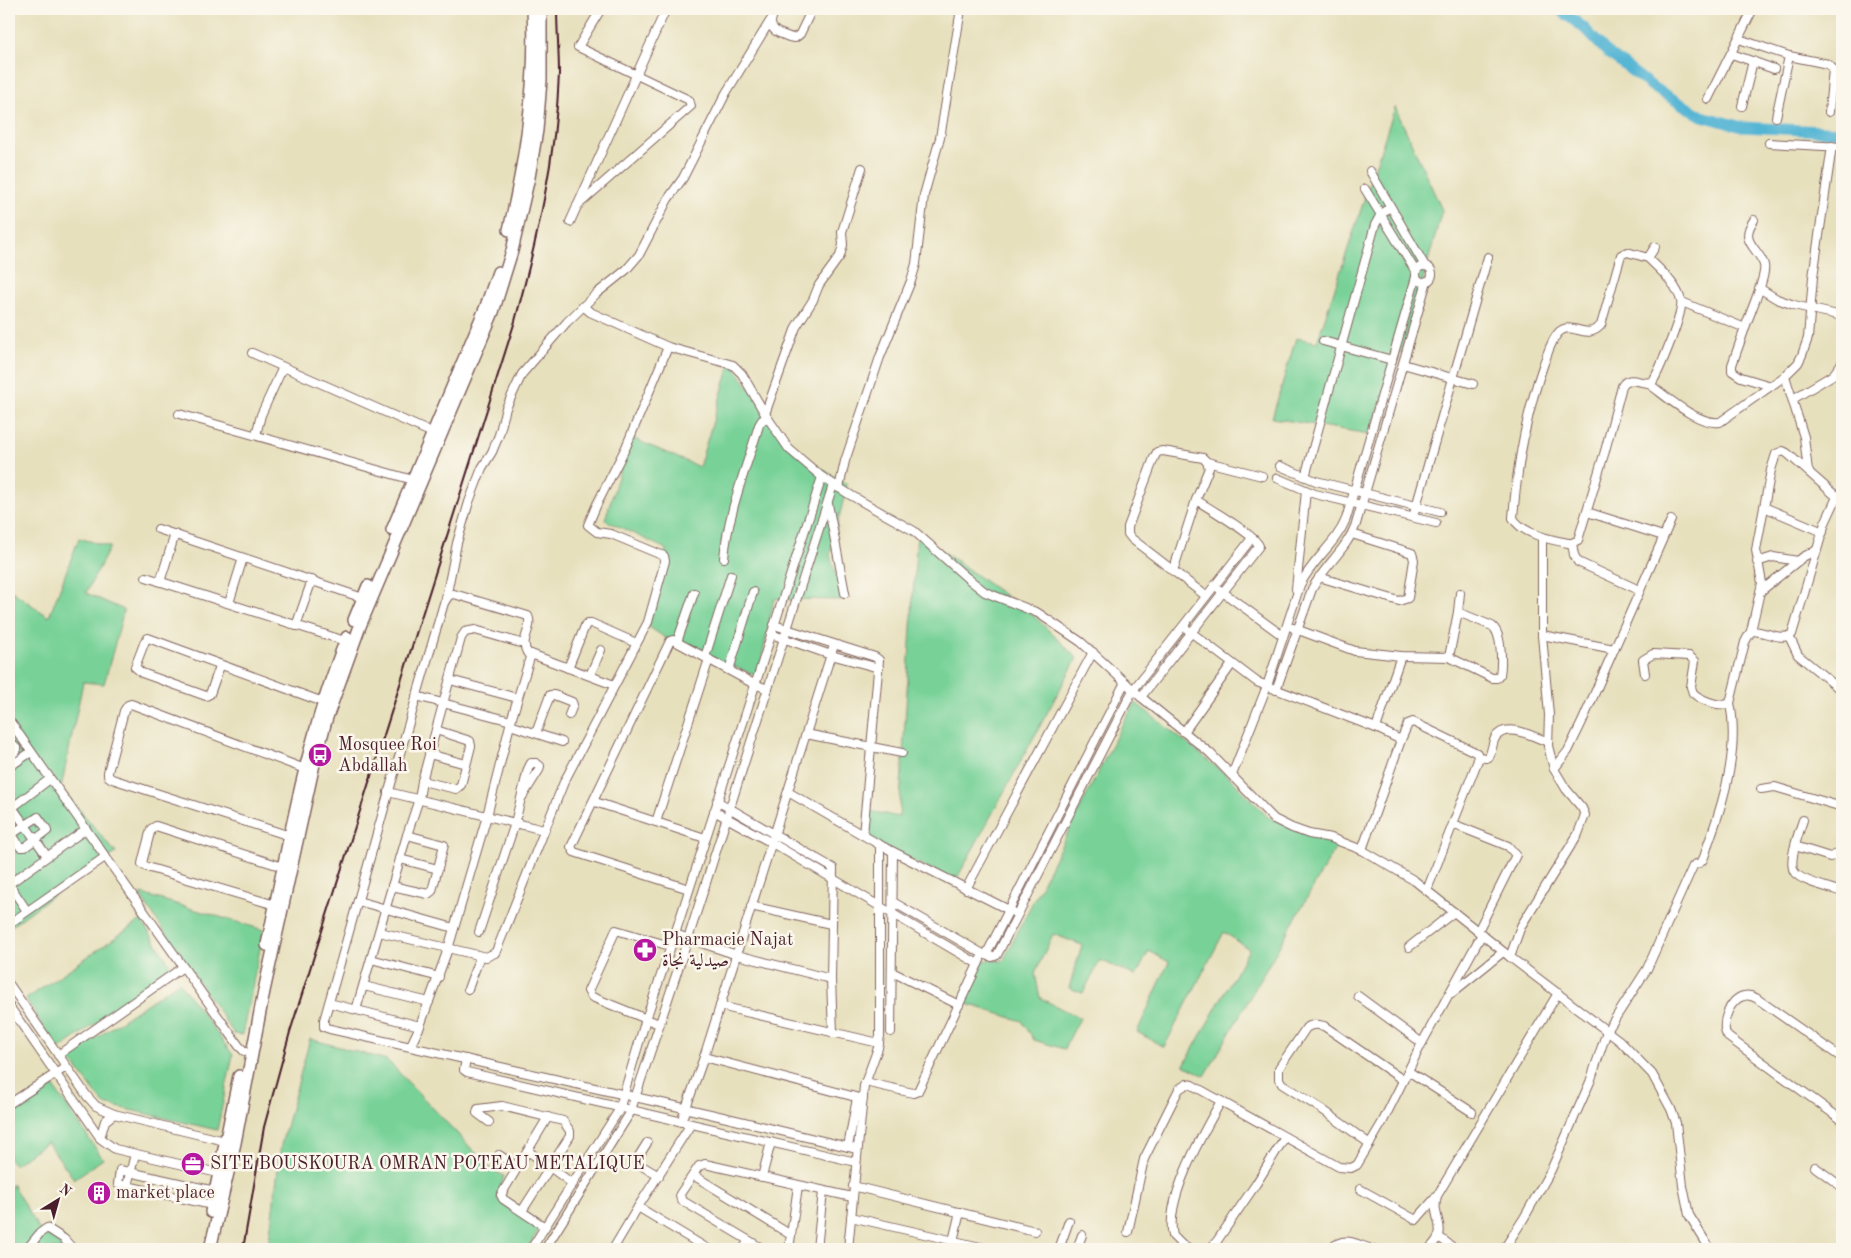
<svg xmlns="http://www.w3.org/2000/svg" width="1851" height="1258" font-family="'Old Standard TT',Amiri,serif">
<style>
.green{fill:#78d298;stroke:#617862}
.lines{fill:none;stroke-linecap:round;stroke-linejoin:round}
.river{stroke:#55b5d4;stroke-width:11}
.street-casing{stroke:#81635e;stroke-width:10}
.secondary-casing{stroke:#81635e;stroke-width:14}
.street{stroke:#fff;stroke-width:8}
.secondary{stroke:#fff;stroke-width:11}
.rail{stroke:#4a1f2b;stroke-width:2}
.labels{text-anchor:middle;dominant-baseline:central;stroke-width:5;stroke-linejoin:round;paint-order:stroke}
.poi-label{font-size:18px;fill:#4a1f2b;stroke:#fbf7ec;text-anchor:start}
</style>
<rect width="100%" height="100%" fill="#fbf7ec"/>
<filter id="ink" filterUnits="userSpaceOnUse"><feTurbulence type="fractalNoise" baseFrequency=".02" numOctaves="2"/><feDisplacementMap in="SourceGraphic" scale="10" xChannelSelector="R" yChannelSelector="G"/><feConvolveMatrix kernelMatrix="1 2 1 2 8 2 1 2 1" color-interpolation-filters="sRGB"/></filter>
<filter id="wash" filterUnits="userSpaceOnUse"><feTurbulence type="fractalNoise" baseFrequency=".0096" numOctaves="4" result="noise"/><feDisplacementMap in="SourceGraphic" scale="20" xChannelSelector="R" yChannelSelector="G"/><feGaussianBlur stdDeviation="1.12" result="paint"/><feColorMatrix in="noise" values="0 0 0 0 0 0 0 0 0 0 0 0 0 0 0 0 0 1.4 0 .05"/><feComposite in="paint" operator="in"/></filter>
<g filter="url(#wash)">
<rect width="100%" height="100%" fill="#e7e0bd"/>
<!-- green -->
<g class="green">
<path d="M1395 107 1442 210 1410 328 1369 434 1272 418 1296 338 1317 342Z"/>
<path d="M731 362 792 449 847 485 830 555 844 600 774 599 758 676 667 639 649 627 666 549 605 520 630 437 699 467Z"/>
<path d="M917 533 1035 617 1077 658 956 880 870 842V811L899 817Z"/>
<path d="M79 538 110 547 86 593 124 610 104 684 83 682 61 788 116 853 53 895 9 928V589L49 617Z"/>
<path d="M1136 703 1230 778 1269 818 1339 842 1205 1076 1184 1065 1249 949 1224 932 1164 1047 1137 1032 1169 962 1149 951 1136 976 1100 960 1083 993 1069 988 1082 945 1053 934 1035 973 1040 998 1080 1018 1064 1049 1034 1040 1022 1021 961 1002 983 960 1003 961 1125 719Z"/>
<path d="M142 894 264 930 242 1035 234 1034 141 897Z"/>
<path d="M141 920 173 969 58 1050 26 999Z"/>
<path d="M179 982 233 1055 217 1130 104 1104 68 1057Z"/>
<path d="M310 1039 387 1060 491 1169 504 1176 497 1199 540 1228 527 1249H268L281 1145Z"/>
<path d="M53 1086 103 1159 74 1179 47 1142 14 1165 9 1159V1116Z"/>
<path d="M12 1184 38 1227 37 1228 69 1243 62 1249H9V1189Z"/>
</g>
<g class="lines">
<!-- river -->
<path class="river" d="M1559 9 1584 28 1607 52 1654 88 1702 116 1742 127 1842 132"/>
</g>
</g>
<g filter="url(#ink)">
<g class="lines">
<!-- street casing -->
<g class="street-casing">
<g id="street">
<path d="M775 9C771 20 767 27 779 33 785 35 789 38 795 38L800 34 812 9"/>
<path d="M1739 39 1789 56 1828 64 1833 69 1829 112"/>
<path d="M1732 54 1774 69"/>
<path d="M1708 99 1753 9"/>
<path d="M1742 106 1753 61"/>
<path d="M1776 117 1789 56"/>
<path d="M1769 143 1842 147"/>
<path d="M1370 171 1425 266"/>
<path d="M1365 189 1416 272"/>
<path d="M577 206 691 106 689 100 578 47 601 9"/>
<path d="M570 222 666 9"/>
<path d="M1648 258C1660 270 1677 284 1681 301 1684 312 1660 369 1653 381 1643 387 1629 373 1622 386L1605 451 1578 540 1572 543H1568C1551 540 1522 534 1513 518 1517 465 1526 414 1544 363 1548 353 1551 340 1559 332 1572 320 1586 342 1601 325L1621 255 1627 252 1648 258 1655 247"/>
<circle cx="1424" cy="274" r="8"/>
<path d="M1759 288 1777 299 1794 305 1842 316"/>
<path d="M1682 302 1745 328C1749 315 1767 276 1764 265 1759 248 1738 242 1754 220"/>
<path d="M583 306 590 312 668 347 733 365 742 374 765 414 789 449 822 477 852 496 914 531 966 577 985 592 1038 613 1081 642 1141 697 1210 753 1274 819 1292 828 1309 834 1331 838 1362 850 1415 881 1510 957 1620 1041 1652 1074 1671 1109 1676 1123 1683 1186 1689 1215 1710 1249"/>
<path d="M1745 328 1732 365V371L1741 377 1771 386"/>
<path d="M1323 341 1392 360"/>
<path d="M252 353 437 435"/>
<path d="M1403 364 1473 384"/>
<path d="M1785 376 1804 437 1808 471"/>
<path d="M1649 384C1666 396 1697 425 1720 422L1785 376 1798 363 1802 355 1808 338 1813 277 1832 146"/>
<path d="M1793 399 1833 375 1842 363"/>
<path d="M179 414 413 480"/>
<path d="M765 414 796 327 813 300 819 285 840 256 843 245 842 232 862 168"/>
<path d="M256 435 261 415 283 367"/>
<path d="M1280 466 1316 481 1440 512"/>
<path d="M1305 477 1375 225 1380 216 1390 206"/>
<path d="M1277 478 1315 494 1436 523"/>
<path d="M839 488 845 461 880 357 911 281 916 264 924 195 940 138 961 9"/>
<path d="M1842 491 1837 497 1842 501"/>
<path d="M828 504 845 593"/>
<path d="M1764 507 1823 532"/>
<path d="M1587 512 1663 536"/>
<path d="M1413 517 1488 257"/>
<path d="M158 529 363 598"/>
<path d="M1572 543 1574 555 1578 562 1639 590"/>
<path d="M724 558C728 512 746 469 759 425L762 420H769"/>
<path d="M1757 562 1773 557 1798 561"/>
<path d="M1173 571 1196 500 1209 468 1207 462"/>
<path d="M146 577 345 641"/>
<path d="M1319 577 1399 601 1408 598 1414 560 1412 553 1352 534"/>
<path d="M160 582 175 534"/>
<path d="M1296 589 1306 491"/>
<path d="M1220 590 1283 636"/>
<path d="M1761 591 1803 557 1817 550"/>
<path d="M1206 596 1132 539 1128 534V527L1154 458 1157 452 1163 451 1203 458 1207 462 1262 476"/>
<path d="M446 598 457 543 469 502 482 468 492 452 499 435 506 408 522 374 567 322 596 294 626 270 639 255 668 199 683 178 726 93 770 21"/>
<path d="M229 603 243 558"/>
<path d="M774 625 875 657 879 660 863 835"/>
<path d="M296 626 312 580"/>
<path d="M1293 628 1355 651 1401 656 1449 657 1458 612 1460 593"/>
<path d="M1188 630 1257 682 1376 728 1401 740"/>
<path d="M771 634 831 655 879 668"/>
<path d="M1542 635 1614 649"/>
<path d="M1789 636 1798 655 1842 691"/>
<path d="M677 642 694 593"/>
<path d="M531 654 614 685"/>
<path d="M705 657 731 575"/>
<path d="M1449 657 1492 678H1497L1500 675C1502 663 1502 633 1492 626L1458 612"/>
<path d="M220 666 210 694 206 696 142 673 135 667 145 641 148 638 323 702"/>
<path d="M568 668 585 626 588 623H591L636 643"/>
<path d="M729 670 753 592"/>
<path d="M1645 674 1643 660 1653 654 1689 656 1695 661 1691 687 1693 693C1701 700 1720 708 1730 703L1745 642 1751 631 1762 583 1756 550 1771 470 1776 454 1783 451 1787 453 1837 497 1825 523 1792 634C1782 642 1763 630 1751 631"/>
<path d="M590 675 601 650"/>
<path d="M450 680 517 698"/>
<path d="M1276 690 1312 589C1325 565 1347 549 1356 524L1427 281"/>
<path d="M416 696 511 721"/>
<path d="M1141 697 1259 546C1255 535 1209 508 1196 500"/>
<path d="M9 720 239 1046 244 1051"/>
<path d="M510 725 562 742"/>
<path d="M1376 728 1401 656"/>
<path d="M1184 732 1232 664"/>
<path d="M536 733 550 695H554L572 702 573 705 569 715"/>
<path d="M806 734 902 753"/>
<path d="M9 744 11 743 17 749 15 752 9 757"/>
<path d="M429 754 466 764"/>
<path d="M1478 757 1486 758 1489 757C1492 751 1492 744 1495 738 1506 721 1534 737 1548 742"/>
<path d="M9 767 31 752"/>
<path d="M1554 769 1568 751 1582 722 1671 520"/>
<path d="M1232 775 1267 686 1300 585C1312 560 1336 544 1346 519L1416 277"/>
<path d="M422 781 456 789 461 785 471 746 470 741 436 730"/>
<path d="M1761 789 1775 787 1842 807"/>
<path d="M388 792 544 830"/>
<path d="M788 792 880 845 1013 912"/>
<path d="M717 801 833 868 831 979 833 1033"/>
<path d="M595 802 705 838"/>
<path d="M12 807 47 856"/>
<path d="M9 810 50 779"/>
<path d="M714 811 772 843 978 964"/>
<path d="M38 817 46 828 47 831 25 847H20L12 834Z"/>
<path d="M1803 820C1799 832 1787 863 1795 873 1803 882 1831 888 1842 892"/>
<path d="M656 822 709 659"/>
<path d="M1453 824 1508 846 1516 855 1478 931"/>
<path d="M290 836 112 779 108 776V772L124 711 128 705 131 704 305 769"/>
<path d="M1795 846 1830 857 1842 852"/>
<path d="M1362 850 1401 740 1408 724 1413 722 1477 753 1478 760 1427 890"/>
<path d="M400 859 438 869"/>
<path d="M9 884 86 829"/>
<path d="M9 884 27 911"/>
<path d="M392 886 428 894 432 891 444 845 407 835"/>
<path d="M689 889 574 852 571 847 670 641 673 640 754 684 768 689"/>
<path d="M966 889 1093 652"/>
<path d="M358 901 454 928"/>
<path d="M893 902 983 954 992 957 997 955 1133 690 1252 538"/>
<path d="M275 905 147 867 142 864 143 859 151 829 156 826 283 867"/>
<path d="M751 906 831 924"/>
<path d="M9 924 105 857"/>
<path d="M379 932 486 957 495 953 497 949 564 782 648 622 665 561 664 556 611 534 597 532 588 525 597 504 626 447 668 347"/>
<path d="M479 932 515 823 528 769 531 763H536L540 766 539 770 522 797"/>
<path d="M675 934 737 955 831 979"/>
<path d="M1409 947 1454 912"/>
<path d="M986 955 1125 682"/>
<path d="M1510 957 1521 926 1578 834 1585 815 1582 808 1566 789 1554 769 1548 746 1549 715 1542 635V538"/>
<path d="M371 959 439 977"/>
<path d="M892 972 959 1005"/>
<path d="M9 984 87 1096 96 1106 114 1114 229 1142"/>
<path d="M364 986 429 1002"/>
<path d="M468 989 480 956"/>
<path d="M1452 993 1503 952"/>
<path d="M1358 996 1422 1043"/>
<path d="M329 1003 420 1026"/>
<path d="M9 1006 101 1139 115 1149 218 1173"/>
<path d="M720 1006 879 1043"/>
<path d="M356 1010 407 835 419 799 422 781 461 638 465 632 475 630 524 644"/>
<path d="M659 1024 592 997 588 991 616 930 670 946"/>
<path d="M891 1032 893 852"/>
<path d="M410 1047 420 1026 448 949 487 816 511 721 531 654H528C518 639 534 629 528 616L454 594 449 595 444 603 391 784 324 1020V1027L330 1029C448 1056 566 1081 684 1108 742 1121 800 1136 857 1149"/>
<path d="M58 1055 183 967"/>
<path d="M704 1057 863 1099"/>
<path d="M1842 1058 1756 998C1752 996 1748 995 1744 996 1730 998 1719 1025 1728 1037L1842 1120"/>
<path d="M466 1059 464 1070 467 1072 856 1162"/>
<path d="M1408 1071 1472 1112"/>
<path d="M865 1082 913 1093 918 1091 980 960"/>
<path d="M9 1104 66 1067"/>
<path d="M489 1122 477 1113 478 1109 502 1106 563 1121 570 1131V1136L522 1211"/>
<path d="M681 1122 704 1057 834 645"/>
<path d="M100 1138 105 1121 114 1114"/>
<path d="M647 1143 637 1159V1163L659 1176"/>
<path d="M1370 1144 1323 1110 1282 1084 1279 1079V1068L1306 1028C1312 1024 1316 1024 1324 1026L1403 1080"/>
<path d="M848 1147 857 1098"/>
<path d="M528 1151 573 1184"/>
<path d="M499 1155 517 1167"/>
<path d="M1815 1167 1842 1187"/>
<path d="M693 1175 791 1235"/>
<path d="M762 1177 771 1142"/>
<path d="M127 1186 135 1154"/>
<path d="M853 1186 1035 1231"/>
<path d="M1360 1189 1416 1220 1436 1197"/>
<path d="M212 1205 118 1184 120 1170 215 1191"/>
<path d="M638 1207 708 1249"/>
<path d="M851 1217 989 1249"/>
<path d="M545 1227 503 1199 501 1195 548 1117"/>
<path d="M1128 1232 1144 1159 1179 1089 1187 1084 1192 1085 1339 1167 1351 1168 1357 1165 1382 1123 1422 1043 1482 934"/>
<path d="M1439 1237 1455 1249"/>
<path d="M953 1241 960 1212"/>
<path d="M27 1249 40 1233 47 1228 64 1239 73 1249"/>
<path d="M531 1249 619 1110 646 1019 675 934 822 477"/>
<path d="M545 1249 630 1113 688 939 833 485"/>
<path d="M613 1249 638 1207 691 1124"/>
<path d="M743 1249 749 1241"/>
<path d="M763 1249 681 1200 680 1194 699 1166 705 1164 852 1197"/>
<path d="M789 1249 798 1186"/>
<path d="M817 1249 823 1191"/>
<path d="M848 1249 864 1086 878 1048 880 1036V845"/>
<path d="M1059 1249 1069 1221"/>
<path d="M1077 1249 1082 1235"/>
<path d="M1189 1249 1182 1245 1173 1236C1164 1200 1203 1133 1221 1101"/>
<path d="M1210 1249 1217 1241 1256 1184 1285 1137"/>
<path d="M1330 1249C1345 1235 1355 1244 1372 1249"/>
<path d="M1429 1249C1452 1228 1430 1220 1437 1196L1558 993"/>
<path d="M1504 1249 1524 1218 1551 1170 1590 1082 1607 1031 1647 969 1693 866C1696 863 1700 864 1702 861 1706 855 1707 845 1710 839 1725 797 1739 748 1730 703"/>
</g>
</g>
<!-- secondary casing -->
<g class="secondary-casing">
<g id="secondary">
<path d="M509 230C526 158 537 82 533 9"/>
<path d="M392 530 485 309 498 272"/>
<path d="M354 620 368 586"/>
<path d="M267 945C289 841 307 736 347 637"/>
<path d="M211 1212 239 1076"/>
<path d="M210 1249 235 1143 264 991 314 764 327 717 360 626 493 312 512 251 529 177 537 130 541 80V9"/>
</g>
</g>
<!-- street -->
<use href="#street" class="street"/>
<!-- secondary -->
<use href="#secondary" class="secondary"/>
<!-- rail -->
<path class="rail" d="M243 1249 264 1127 290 1032 515 321C537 240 556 158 559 74 559 52 557 30 557 9"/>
</g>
</g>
<!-- icons -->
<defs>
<g id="bus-disc" transform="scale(1.25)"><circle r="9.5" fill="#b5179e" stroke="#fbf7ec"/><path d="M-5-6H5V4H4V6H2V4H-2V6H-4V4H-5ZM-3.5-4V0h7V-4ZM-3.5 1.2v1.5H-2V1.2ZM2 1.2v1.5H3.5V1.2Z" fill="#fff"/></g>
<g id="pharmacy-disc" transform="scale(1.25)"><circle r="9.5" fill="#b5179e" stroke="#fbf7ec"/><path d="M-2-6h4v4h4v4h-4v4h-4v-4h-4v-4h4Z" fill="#fff"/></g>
<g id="office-disc" transform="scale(1.25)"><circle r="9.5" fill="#b5179e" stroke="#fbf7ec"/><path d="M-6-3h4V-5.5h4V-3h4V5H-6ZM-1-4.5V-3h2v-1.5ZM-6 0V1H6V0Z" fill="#fff"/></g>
<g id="building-disc" transform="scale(1.25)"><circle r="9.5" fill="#b5179e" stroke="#fbf7ec"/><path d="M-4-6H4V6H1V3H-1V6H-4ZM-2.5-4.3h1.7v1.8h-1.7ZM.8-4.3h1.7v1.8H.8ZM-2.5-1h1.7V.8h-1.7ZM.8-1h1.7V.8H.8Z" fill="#fff"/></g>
</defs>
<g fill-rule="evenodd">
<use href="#bus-disc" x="320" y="755"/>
<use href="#pharmacy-disc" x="645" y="950"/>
<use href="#office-disc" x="193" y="1164"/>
<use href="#building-disc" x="99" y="1193"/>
</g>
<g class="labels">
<!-- poi labels -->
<g class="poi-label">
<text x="338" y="745">Mosquee Roi<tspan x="338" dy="21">Abdallah</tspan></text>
<text x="662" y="940">Pharmacie Najat<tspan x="662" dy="21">صيدلية نجاة</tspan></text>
<text x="210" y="1164">SITE BOUSKOURA OMRAN POTEAU METALIQUE</text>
<text x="116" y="1193">market place</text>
</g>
</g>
<!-- margin -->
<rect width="1851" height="1258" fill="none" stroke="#fbf7ec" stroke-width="30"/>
<!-- north arrow -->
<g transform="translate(58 1200) rotate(37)" stroke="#fbf7ec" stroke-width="4" paint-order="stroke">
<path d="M0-4L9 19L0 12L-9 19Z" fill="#4a1f2b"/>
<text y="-8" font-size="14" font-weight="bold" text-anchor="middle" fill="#4a1f2b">N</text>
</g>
</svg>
